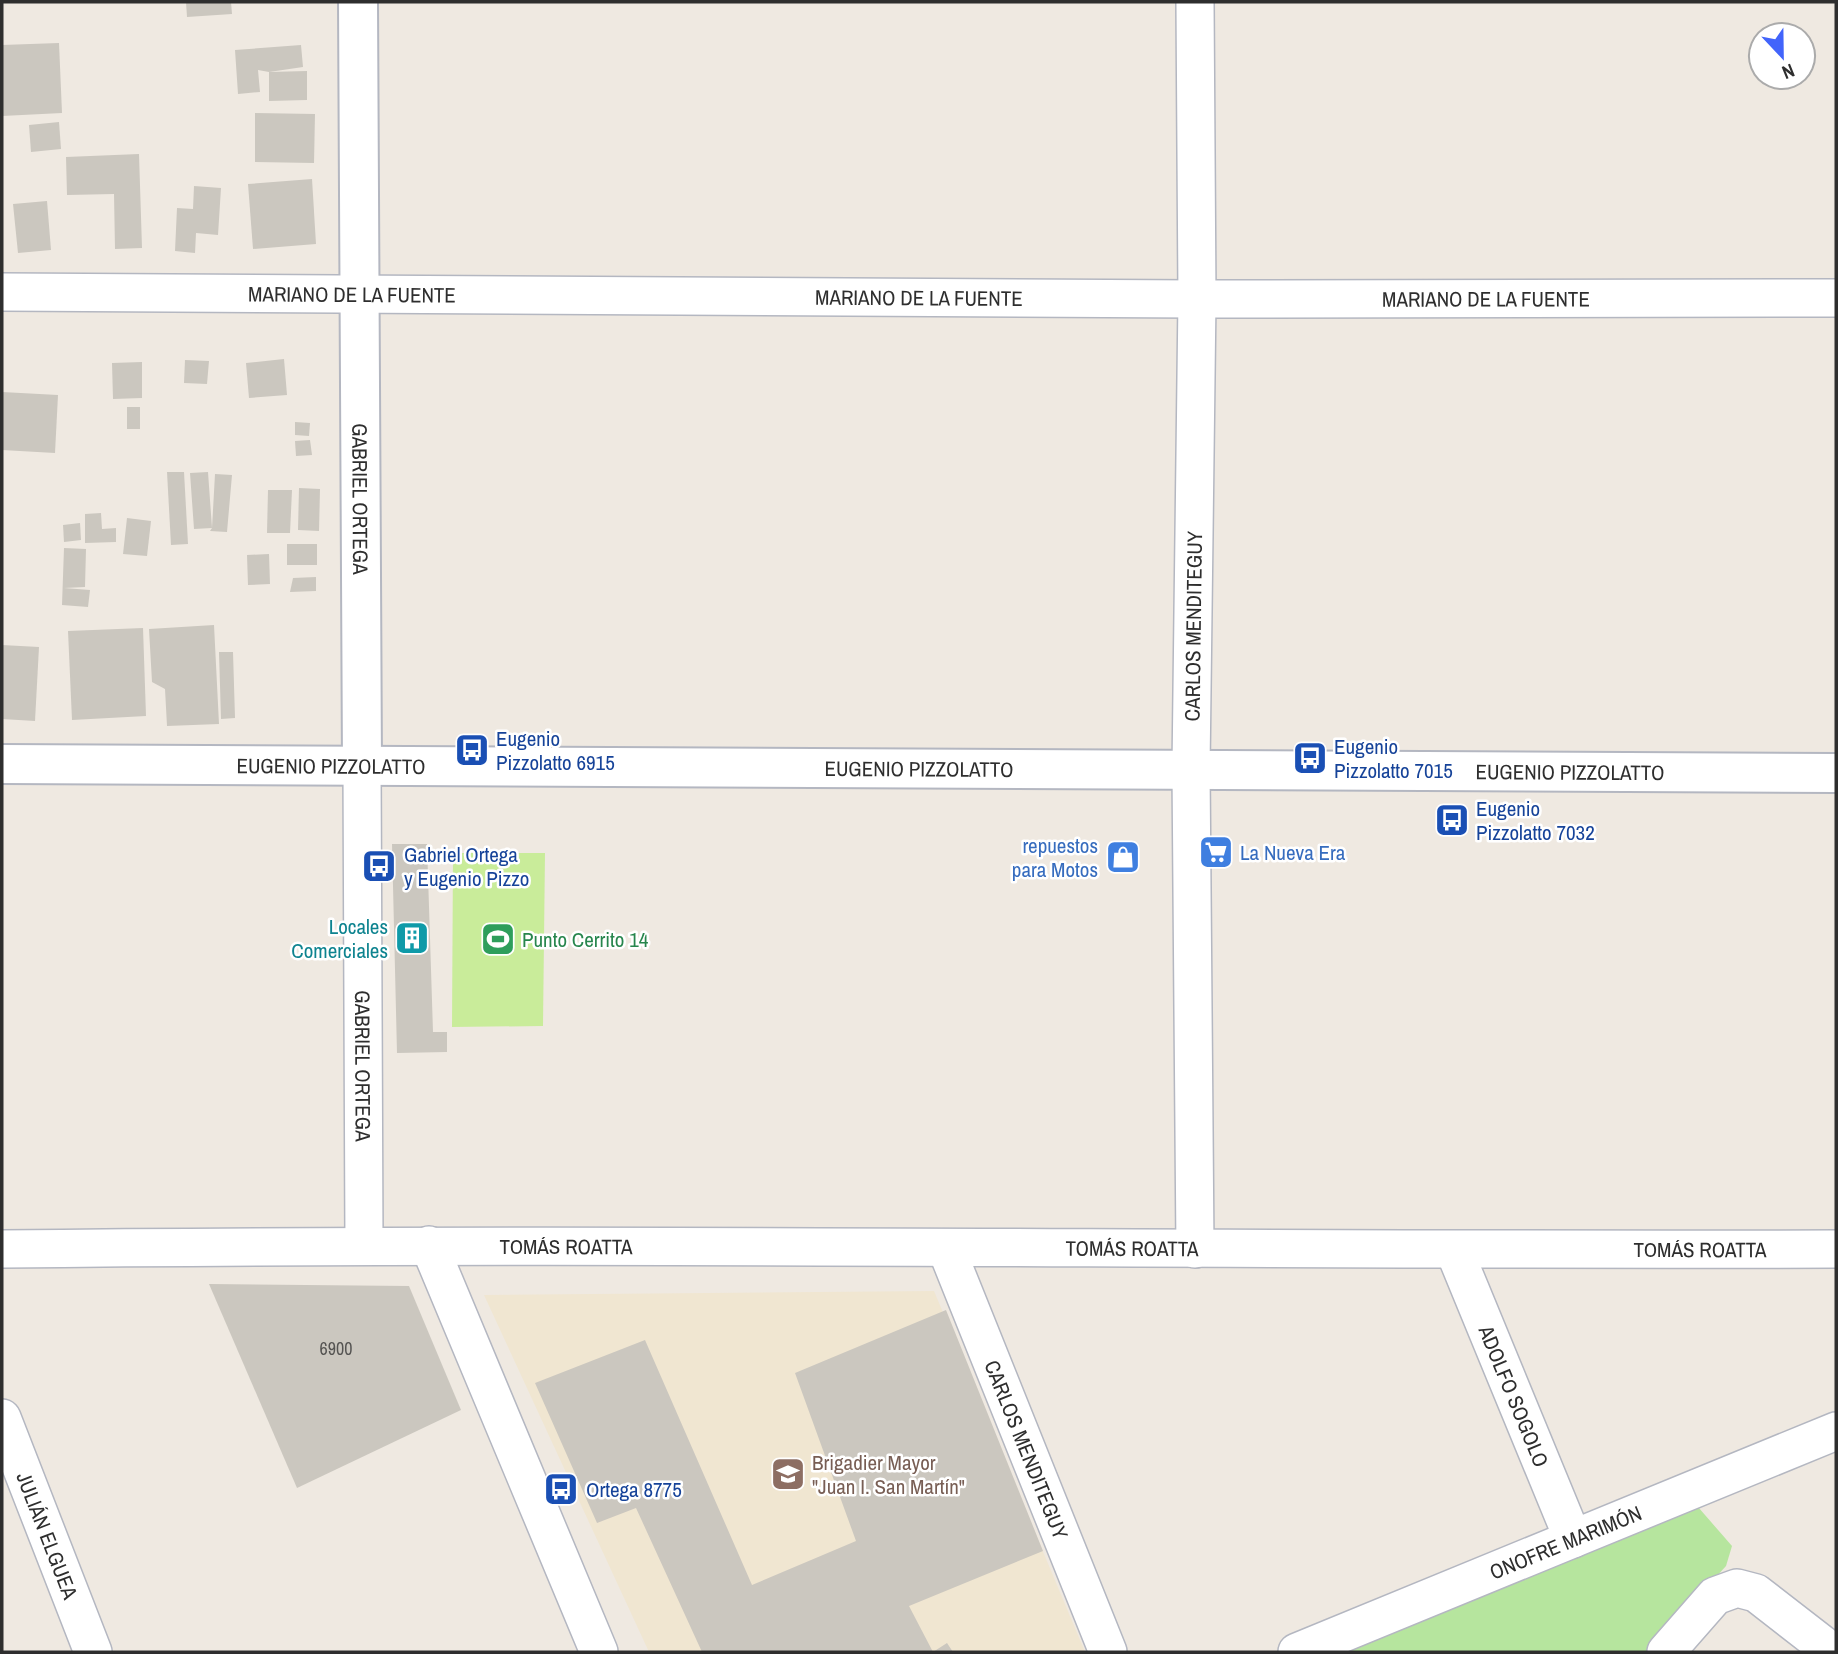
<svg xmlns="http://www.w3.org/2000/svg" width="1838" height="1654" font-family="'Archivo Narrow',sans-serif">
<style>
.education{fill:#f0e6d1}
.park{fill:#b6e59e}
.pitch{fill:#c9ec9a}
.building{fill:#cbc7bf}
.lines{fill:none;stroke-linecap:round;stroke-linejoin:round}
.street-casing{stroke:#b4b7c1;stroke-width:40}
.secondary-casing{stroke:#b4b7c1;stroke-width:42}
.street{stroke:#fff;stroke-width:37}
.secondary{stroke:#fff;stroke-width:38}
.labels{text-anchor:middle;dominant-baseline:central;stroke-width:5;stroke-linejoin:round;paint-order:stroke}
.number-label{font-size:18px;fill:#555452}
.street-label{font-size:21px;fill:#2e2e2e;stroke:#fff}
.transit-label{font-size:21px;fill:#164399;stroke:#fff;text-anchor:start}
.shop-label{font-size:21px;fill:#366cbe;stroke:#fff;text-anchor:end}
.culture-label{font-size:21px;fill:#0d838f;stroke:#fff;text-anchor:end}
.leisure-label{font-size:21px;fill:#27864d;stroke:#fff;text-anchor:start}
.education-label{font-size:21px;fill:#785e54;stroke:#fff;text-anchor:start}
</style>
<rect width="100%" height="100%" fill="#efe9e1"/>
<!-- education -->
<path class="education" d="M934 1291 1085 1652H649L484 1295Z"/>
<!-- park -->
<path class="park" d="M1685 1492 1732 1546 1726 1566 1647 1652H1297Z"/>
<!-- pitch -->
<path class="pitch" d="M453 853H545L543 1026 452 1027Z"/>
<!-- building -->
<g class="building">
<path d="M186 2H231L232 14 187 17Z"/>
<path d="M59 43 62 113 2 116V45Z"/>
<path d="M301 45 303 67 269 72 258 70 260 92 238 94 235 50Z"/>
<path d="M307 71V100L269 101V72Z"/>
<path d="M255 113 315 114 314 163 255 162Z"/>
<path d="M59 122 61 149 31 152 29 125Z"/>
<path d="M139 154 142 248 115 249 114 194 67 195 66 157Z"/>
<path d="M312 179 316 244 253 249 248 184Z"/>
<path d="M194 186 221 188 218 235 196 233 195 253 175 251 177 208 193 209Z"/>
<path d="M47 201 51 250 18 253 13 204Z"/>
<path d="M284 359 287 395 249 398 246 363Z"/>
<path d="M185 360 209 361 207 384 184 383Z"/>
<path d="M142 362V398L113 399 112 363Z"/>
<path d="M2 392 58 395 55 453 2 450Z"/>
<rect x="127" y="407" width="13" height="22"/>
<path d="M295 422 310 423 309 436 295 435Z"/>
<path d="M310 440 312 455 296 456 295 441Z"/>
<path d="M167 472H184L188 544 171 545Z"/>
<path d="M208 472 212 528 215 474 232 475 227 532 210 531 212 528 194 529 190 473Z"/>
<path d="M299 488 320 489 319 531 298 530Z"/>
<path d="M268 490H292L290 533H267Z"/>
<path d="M101 513 102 529 116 528V542L85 543V514Z"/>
<path d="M127 518 151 521 147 556 123 554Z"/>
<path d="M80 523 81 540 64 542 63 525Z"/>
<rect x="287" y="544" width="30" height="21"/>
<path d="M64 548 86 549 85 587 64 588 90 590 88 607 62 605Z"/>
<path d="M269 554 270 584 248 585 247 555Z"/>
<path d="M316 577V591L290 592 293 578Z"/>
<path d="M214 625 219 724 167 726 165 689 152 682 149 629Z"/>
<path d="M143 628 146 716 72 720 68 631Z"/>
<path d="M2 645 39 647 35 721 2 719Z"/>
<path d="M219 652H233L235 718 221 719Z"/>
<path d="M392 844H427L433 1032H447V1052L397 1053Z"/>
<path d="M209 1284 409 1286 461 1410 297 1488Z"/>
<path d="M946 1310 1043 1551 909 1606 933 1652 947 1643 953 1652H702L636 1508 597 1523 535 1383 645 1340 752 1585 856 1541 795 1373Z"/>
</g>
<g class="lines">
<!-- street casing -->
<g class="street-casing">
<g id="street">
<path id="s1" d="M2 292 1197 299 1836 298"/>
<path id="s2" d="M362 765 364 1245"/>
<path d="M429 1245 599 1652"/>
<path id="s3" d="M946 1248 1108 1652"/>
<path id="s4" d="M2 1249C613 1242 1225 1251 1836 1249"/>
<path id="s5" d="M1195 1249 1191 769 1197 299 1195 2"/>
<path id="s6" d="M1454 1250 1573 1539"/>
<path id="s7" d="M2 1418 93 1652"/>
<path id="s8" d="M1297 1652 1836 1431"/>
<path d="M1666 1652 1715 1596 1737 1588 1756 1593 1832 1652"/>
</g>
</g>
<!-- secondary casing -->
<g class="secondary-casing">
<g id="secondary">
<path id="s9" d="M358 2 362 765"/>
<path id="s10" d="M2 764 1836 773"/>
</g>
</g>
<!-- street -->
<use href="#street" class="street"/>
<!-- secondary -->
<use href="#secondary" class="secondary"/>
</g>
<!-- icons -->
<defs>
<g id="bus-square" transform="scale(1.75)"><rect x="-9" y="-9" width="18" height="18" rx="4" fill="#1a4fb4" stroke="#fff"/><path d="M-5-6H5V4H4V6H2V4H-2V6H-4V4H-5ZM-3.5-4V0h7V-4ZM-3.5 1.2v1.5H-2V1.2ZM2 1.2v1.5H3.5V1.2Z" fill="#fff"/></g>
<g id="supermarket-square" transform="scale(1.75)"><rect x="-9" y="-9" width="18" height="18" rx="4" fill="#3f7fe0" stroke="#fff"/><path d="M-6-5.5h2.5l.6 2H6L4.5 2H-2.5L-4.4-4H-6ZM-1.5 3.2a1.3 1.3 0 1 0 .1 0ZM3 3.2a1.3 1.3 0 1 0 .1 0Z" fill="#fff"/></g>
<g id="shop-square" transform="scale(1.75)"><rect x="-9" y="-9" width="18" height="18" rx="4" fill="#3f7fe0" stroke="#fff"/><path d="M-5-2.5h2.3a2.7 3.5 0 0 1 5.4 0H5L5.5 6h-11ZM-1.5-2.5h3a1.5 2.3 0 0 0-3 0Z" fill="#fff"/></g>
<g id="building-square" transform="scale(1.75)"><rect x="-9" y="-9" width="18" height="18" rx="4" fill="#0f9aa8" stroke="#fff"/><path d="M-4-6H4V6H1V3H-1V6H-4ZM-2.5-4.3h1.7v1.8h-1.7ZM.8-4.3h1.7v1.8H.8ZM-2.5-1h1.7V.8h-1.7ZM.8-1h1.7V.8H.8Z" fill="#fff"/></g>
<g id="stadium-square" transform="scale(1.75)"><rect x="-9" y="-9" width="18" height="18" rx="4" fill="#2e9e5b" stroke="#fff"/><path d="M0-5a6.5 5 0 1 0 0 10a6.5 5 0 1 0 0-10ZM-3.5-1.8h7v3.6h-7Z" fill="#fff"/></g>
<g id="school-square" transform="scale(1.75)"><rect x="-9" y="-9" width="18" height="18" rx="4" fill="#8d6e63" stroke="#fff"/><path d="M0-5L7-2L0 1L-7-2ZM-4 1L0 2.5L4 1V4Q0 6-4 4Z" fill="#fff"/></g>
</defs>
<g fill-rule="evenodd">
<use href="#bus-square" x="472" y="750"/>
<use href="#bus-square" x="1310" y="758"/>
<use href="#bus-square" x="1452" y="820"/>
<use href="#supermarket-square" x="1216" y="852"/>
<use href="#shop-square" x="1123" y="857"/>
<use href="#bus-square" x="379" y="866"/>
<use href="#building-square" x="412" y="938"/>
<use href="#stadium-square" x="498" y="939"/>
<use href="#school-square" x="788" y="1474"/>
<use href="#bus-square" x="561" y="1489"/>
</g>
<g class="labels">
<!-- number labels -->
<g class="number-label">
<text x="336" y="1348">6900</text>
</g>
<!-- street labels -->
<g class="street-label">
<text stroke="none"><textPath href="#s1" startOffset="350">MARIANO DE LA FUENTE</textPath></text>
<text stroke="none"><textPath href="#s1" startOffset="917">MARIANO DE LA FUENTE</textPath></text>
<text stroke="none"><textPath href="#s1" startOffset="1484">MARIANO DE LA FUENTE</textPath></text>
<text stroke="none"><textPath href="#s9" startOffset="497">GABRIEL ORTEGA</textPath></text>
<text stroke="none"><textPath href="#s5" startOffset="623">CARLOS MENDITEGUY</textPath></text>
<text stroke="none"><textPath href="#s10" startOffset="329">EUGENIO PIZZOLATTO</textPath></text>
<text stroke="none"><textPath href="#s10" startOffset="917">EUGENIO PIZZOLATTO</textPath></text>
<text stroke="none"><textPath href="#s10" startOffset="1568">EUGENIO PIZZOLATTO</textPath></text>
<text stroke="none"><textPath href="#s2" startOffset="301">GABRIEL ORTEGA</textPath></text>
<text stroke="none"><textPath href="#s4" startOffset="564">TOMÁS ROATTA</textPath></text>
<text stroke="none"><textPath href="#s4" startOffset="1130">TOMÁS ROATTA</textPath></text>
<text stroke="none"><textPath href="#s4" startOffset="1698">TOMÁS ROATTA</textPath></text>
<text stroke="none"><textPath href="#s6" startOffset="158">ADOLFO SOGOLO</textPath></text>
<text stroke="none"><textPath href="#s3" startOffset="217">CARLOS MENDITEGUY</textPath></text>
<text stroke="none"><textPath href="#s7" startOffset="126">JULIÁN ELGUEA</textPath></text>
<text stroke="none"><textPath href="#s8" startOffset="290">ONOFRE MARIMÓN</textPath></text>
</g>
<!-- transit labels -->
<g class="transit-label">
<text x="496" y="738">Eugenio<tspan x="496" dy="24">Pizzolatto 6915</tspan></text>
<text x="1334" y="746">Eugenio<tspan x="1334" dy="24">Pizzolatto 7015</tspan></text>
<text x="1476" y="808">Eugenio<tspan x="1476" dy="24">Pizzolatto 7032</tspan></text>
<text x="404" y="854">Gabriel Ortega<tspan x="404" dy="24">y Eugenio Pizzo</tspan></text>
<text x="586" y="1489">Ortega 8775</text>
</g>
<!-- shop labels -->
<g class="shop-label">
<text x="1098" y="845">repuestos<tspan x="1098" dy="24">para Motos</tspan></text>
<text x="1240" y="852" text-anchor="start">La Nueva Era</text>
</g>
<!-- culture labels -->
<g class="culture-label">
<text x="388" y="926">Locales<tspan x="388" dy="24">Comerciales</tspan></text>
</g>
<!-- leisure labels -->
<g class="leisure-label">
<text x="522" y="939">Punto Cerrito 14</text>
</g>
<!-- education labels -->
<g class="education-label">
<text x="812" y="1462">Brigadier Mayor<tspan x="812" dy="24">"Juan I. San Martín"</tspan></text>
</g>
</g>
<!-- border -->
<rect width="1838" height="1654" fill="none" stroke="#2e2e2e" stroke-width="7"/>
<!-- north arrow -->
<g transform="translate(1782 56) rotate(158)"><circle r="33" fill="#ffffff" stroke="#ababab" stroke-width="2"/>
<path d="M0-5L12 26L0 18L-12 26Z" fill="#4264fb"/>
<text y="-10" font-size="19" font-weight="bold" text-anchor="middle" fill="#2e2e2e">N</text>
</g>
</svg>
